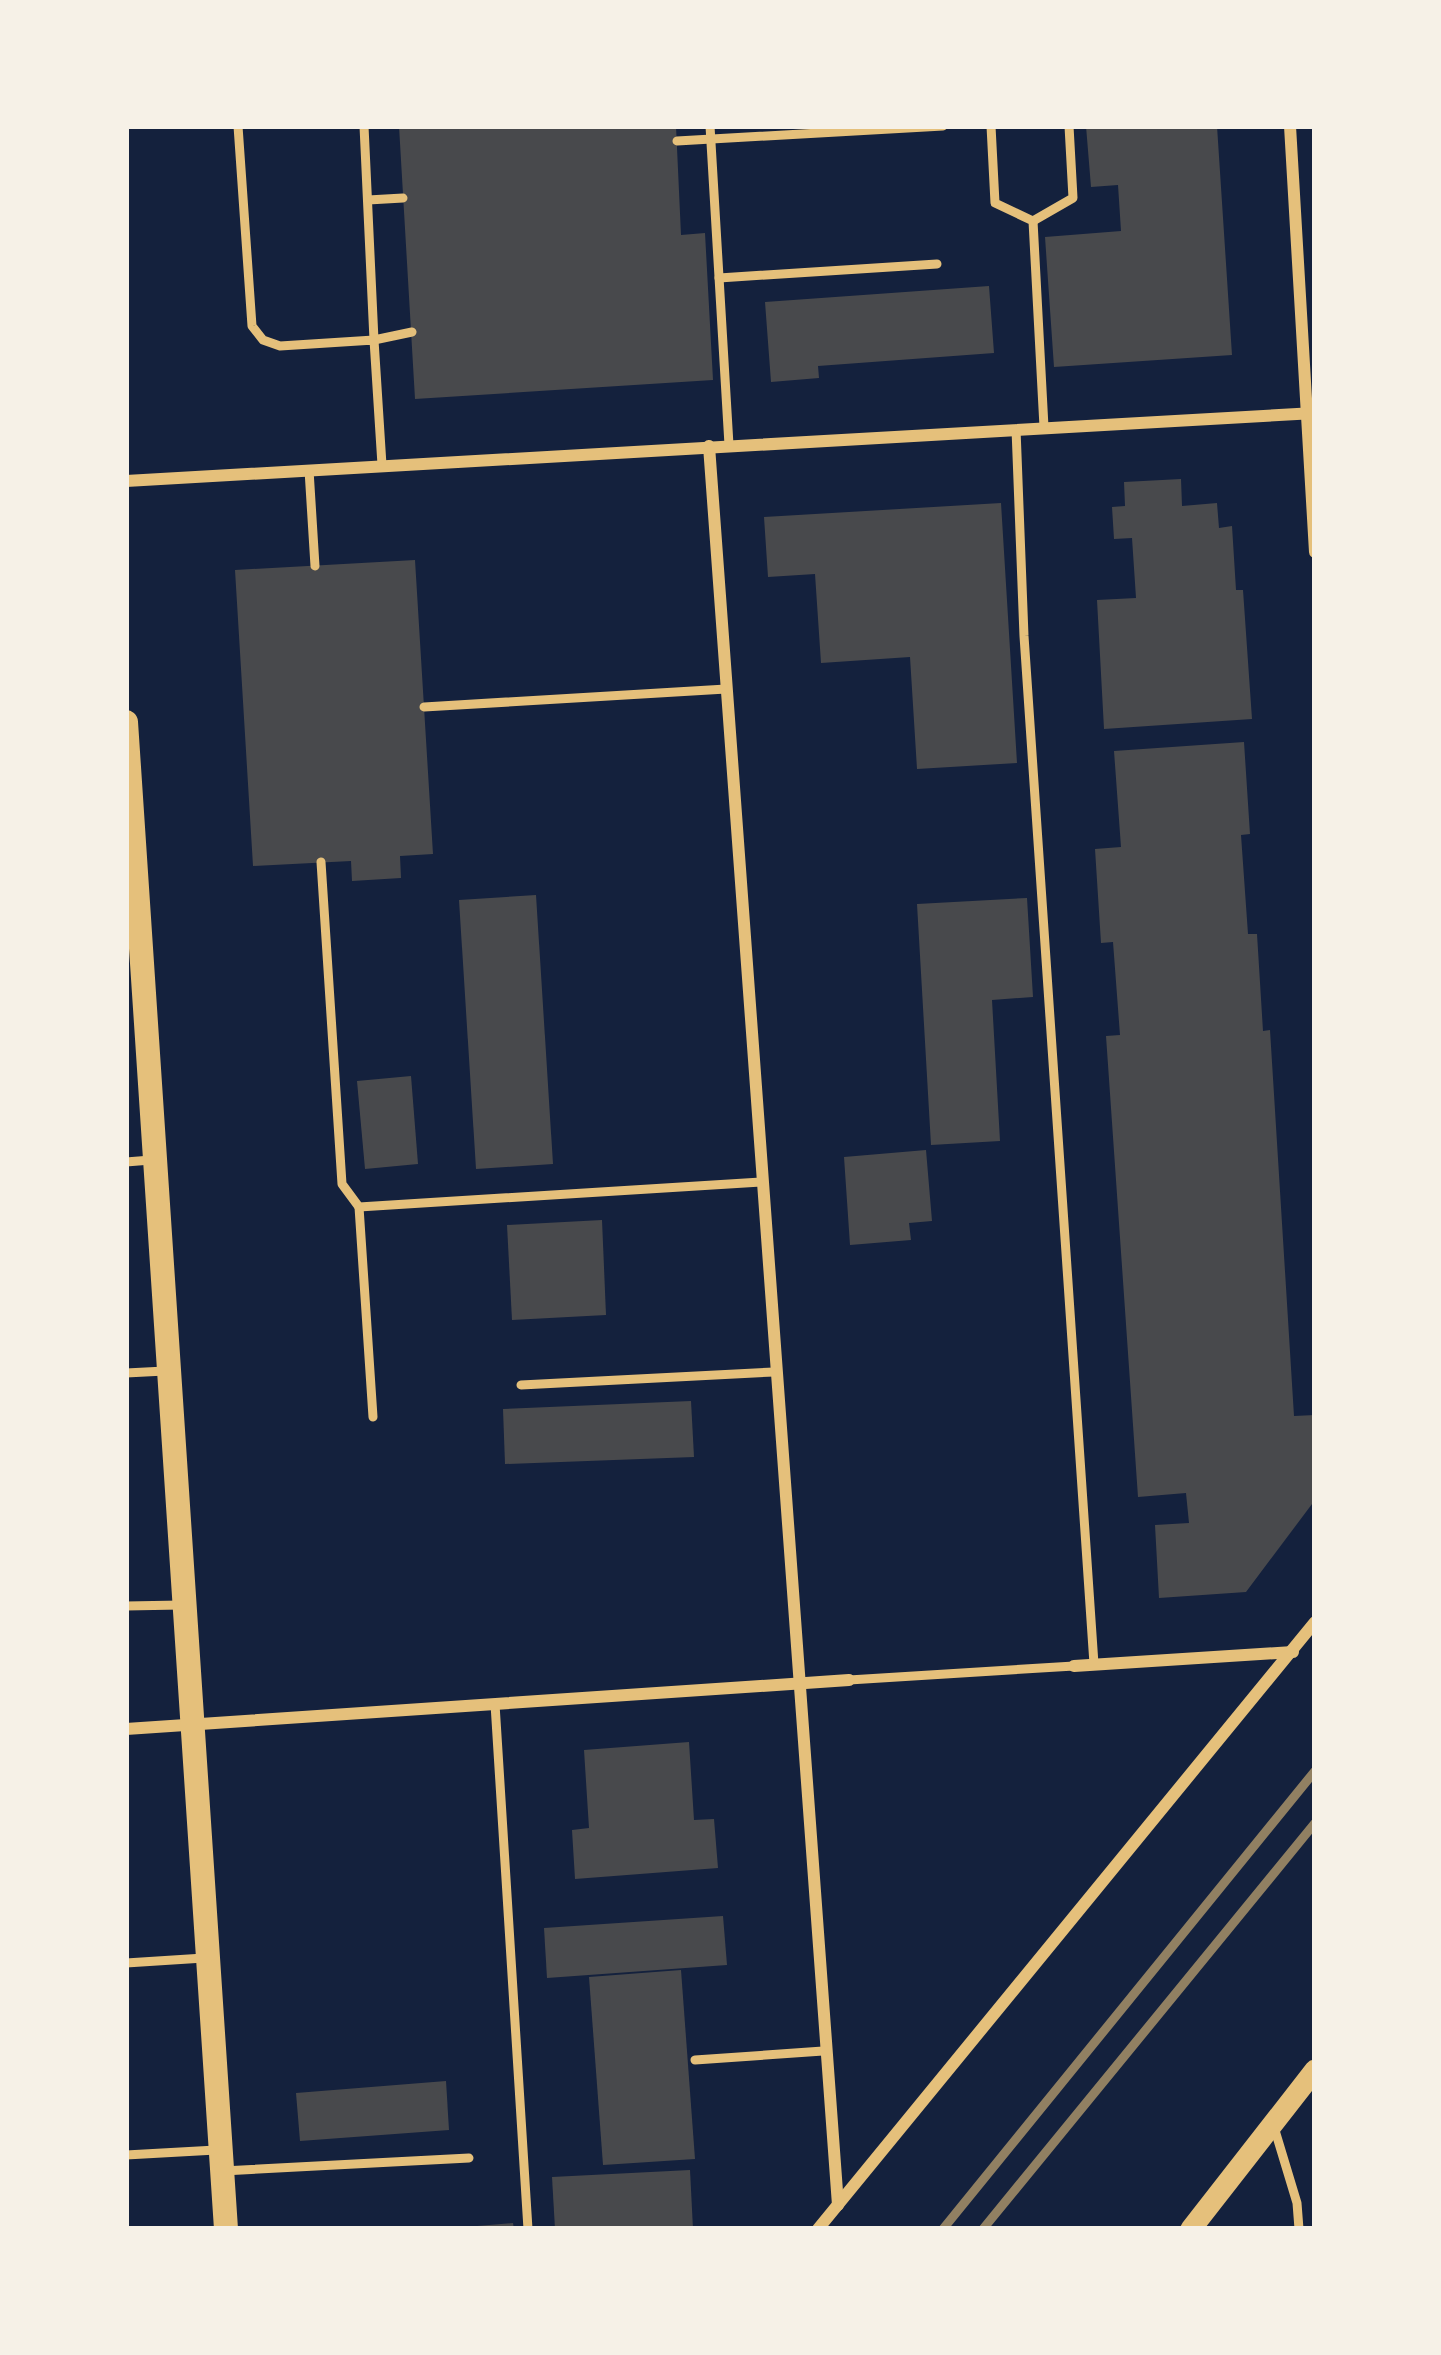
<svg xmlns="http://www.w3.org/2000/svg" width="1441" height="2355" font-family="'Space Grotesk',sans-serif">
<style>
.building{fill:#48494c}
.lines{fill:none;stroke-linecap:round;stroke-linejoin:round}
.service{stroke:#e5c07b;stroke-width:9}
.minor{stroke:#e5c07b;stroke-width:12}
.tertiary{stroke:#e5c07b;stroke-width:21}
.secondary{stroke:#e5c07b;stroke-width:24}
.rail{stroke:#918062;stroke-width:9}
</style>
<rect width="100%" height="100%" fill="#14213d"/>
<!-- building -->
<g class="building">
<path d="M399 126H676L681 235 705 233 713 380 415 399Z"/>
<path d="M1086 126H1217L1232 355 1054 367 1045 237 1121 231 1118 185 1091 187Z"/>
<path d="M989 286 994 353 818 366 819 378 771 382 765 302Z"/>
<path d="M1181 479 1182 506 1217 503 1219 528 1232 526 1236 590H1243L1252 719 1104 729 1097 600 1136 598 1132 538 1114 539 1112 507 1125 506 1124 482Z"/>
<path d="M1001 503 1017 763 917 769 910 657 821 663 815 574 768 577 764 517Z"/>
<path d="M415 560 433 854 400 856 401 878 352 881 351 861 253 866 235 570Z"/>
<path d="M1244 742 1250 834 1241 835 1248 934H1257L1263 1031 1270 1030 1294 1416 1315 1415V1500L1246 1592 1159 1598 1155 1525 1189 1523 1186 1493 1138 1497 1106 1036 1120 1035 1113 942 1101 943 1095 849 1121 847 1114 751Z"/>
<path d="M536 895 553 1164 476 1169 459 900Z"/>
<path d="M1027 898 1033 997 992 1000 1000 1141 931 1145 917 904Z"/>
<path d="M411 1076 418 1164 365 1169 357 1081Z"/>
<path d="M926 1150 932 1221 909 1223 911 1240 850 1245 844 1157Z"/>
<path d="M602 1220 606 1315 512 1320 507 1225Z"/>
<path d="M691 1401 694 1457 505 1464 503 1409Z"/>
<path d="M689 1742 694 1820 714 1819 718 1868 575 1879 572 1830 589 1828 584 1750Z"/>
<path d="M723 1916 727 1965 547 1978 544 1928Z"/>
<path d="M681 1970 695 2159 603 2165 589 1977Z"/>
<path d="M446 2081 449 2130 300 2141 296 2093Z"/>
<path d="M690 2170 693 2229H555L552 2177Z"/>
<path d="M513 2223 514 2229H477V2226Z"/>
</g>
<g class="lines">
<!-- service -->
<g class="service">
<path d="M238 126 252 326 263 340 280 346 374 340 382 465"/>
<path d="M364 126 374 340 412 332"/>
<path d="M710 126 729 445"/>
<path d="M991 126 995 203 1033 221 1044 427"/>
<path d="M677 141 943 126"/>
<path d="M368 200 403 198"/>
<path d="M1033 221 1073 198 1069 126"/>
<path d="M719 278 937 264"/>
<path d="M1016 429 1024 636 1094 1664"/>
<path d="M309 470 315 566"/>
<path d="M424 707 726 689"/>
<path d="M321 862 342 1184 359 1207 761 1182"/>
<path d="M126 1162 151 1160"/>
<path d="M359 1207 373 1417"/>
<path d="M126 1373 165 1371"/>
<path d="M521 1385 774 1372"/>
<path d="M126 1606 181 1605"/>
<path d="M849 1680 1074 1666"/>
<path d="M495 1704 528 2229"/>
<path d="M126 1963 204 1958"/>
<path d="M695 2060 823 2051"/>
<path d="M1274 2127 1297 2203 1299 2229"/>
<path d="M126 2155 216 2150"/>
<path d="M223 2171 469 2158"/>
</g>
<!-- minor -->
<g class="minor">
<path d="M1290 126 1315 552"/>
<path d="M709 446 838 2205"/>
<path d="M126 481 1315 413"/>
<path d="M1074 1666 1293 1652"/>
<path d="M126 1729 849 1680"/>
<path d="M818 2229 1315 1622"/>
</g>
<!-- tertiary -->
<path class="tertiary" d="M1191 2229 1315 2070"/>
<!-- secondary -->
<path class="secondary" d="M126 722 226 2229"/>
<!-- rail -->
<g class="rail">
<path d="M943 2229 1315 1771"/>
<path d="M983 2229 1315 1823"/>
</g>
</g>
<!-- border -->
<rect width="1441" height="2355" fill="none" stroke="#f6f1e7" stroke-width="258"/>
</svg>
